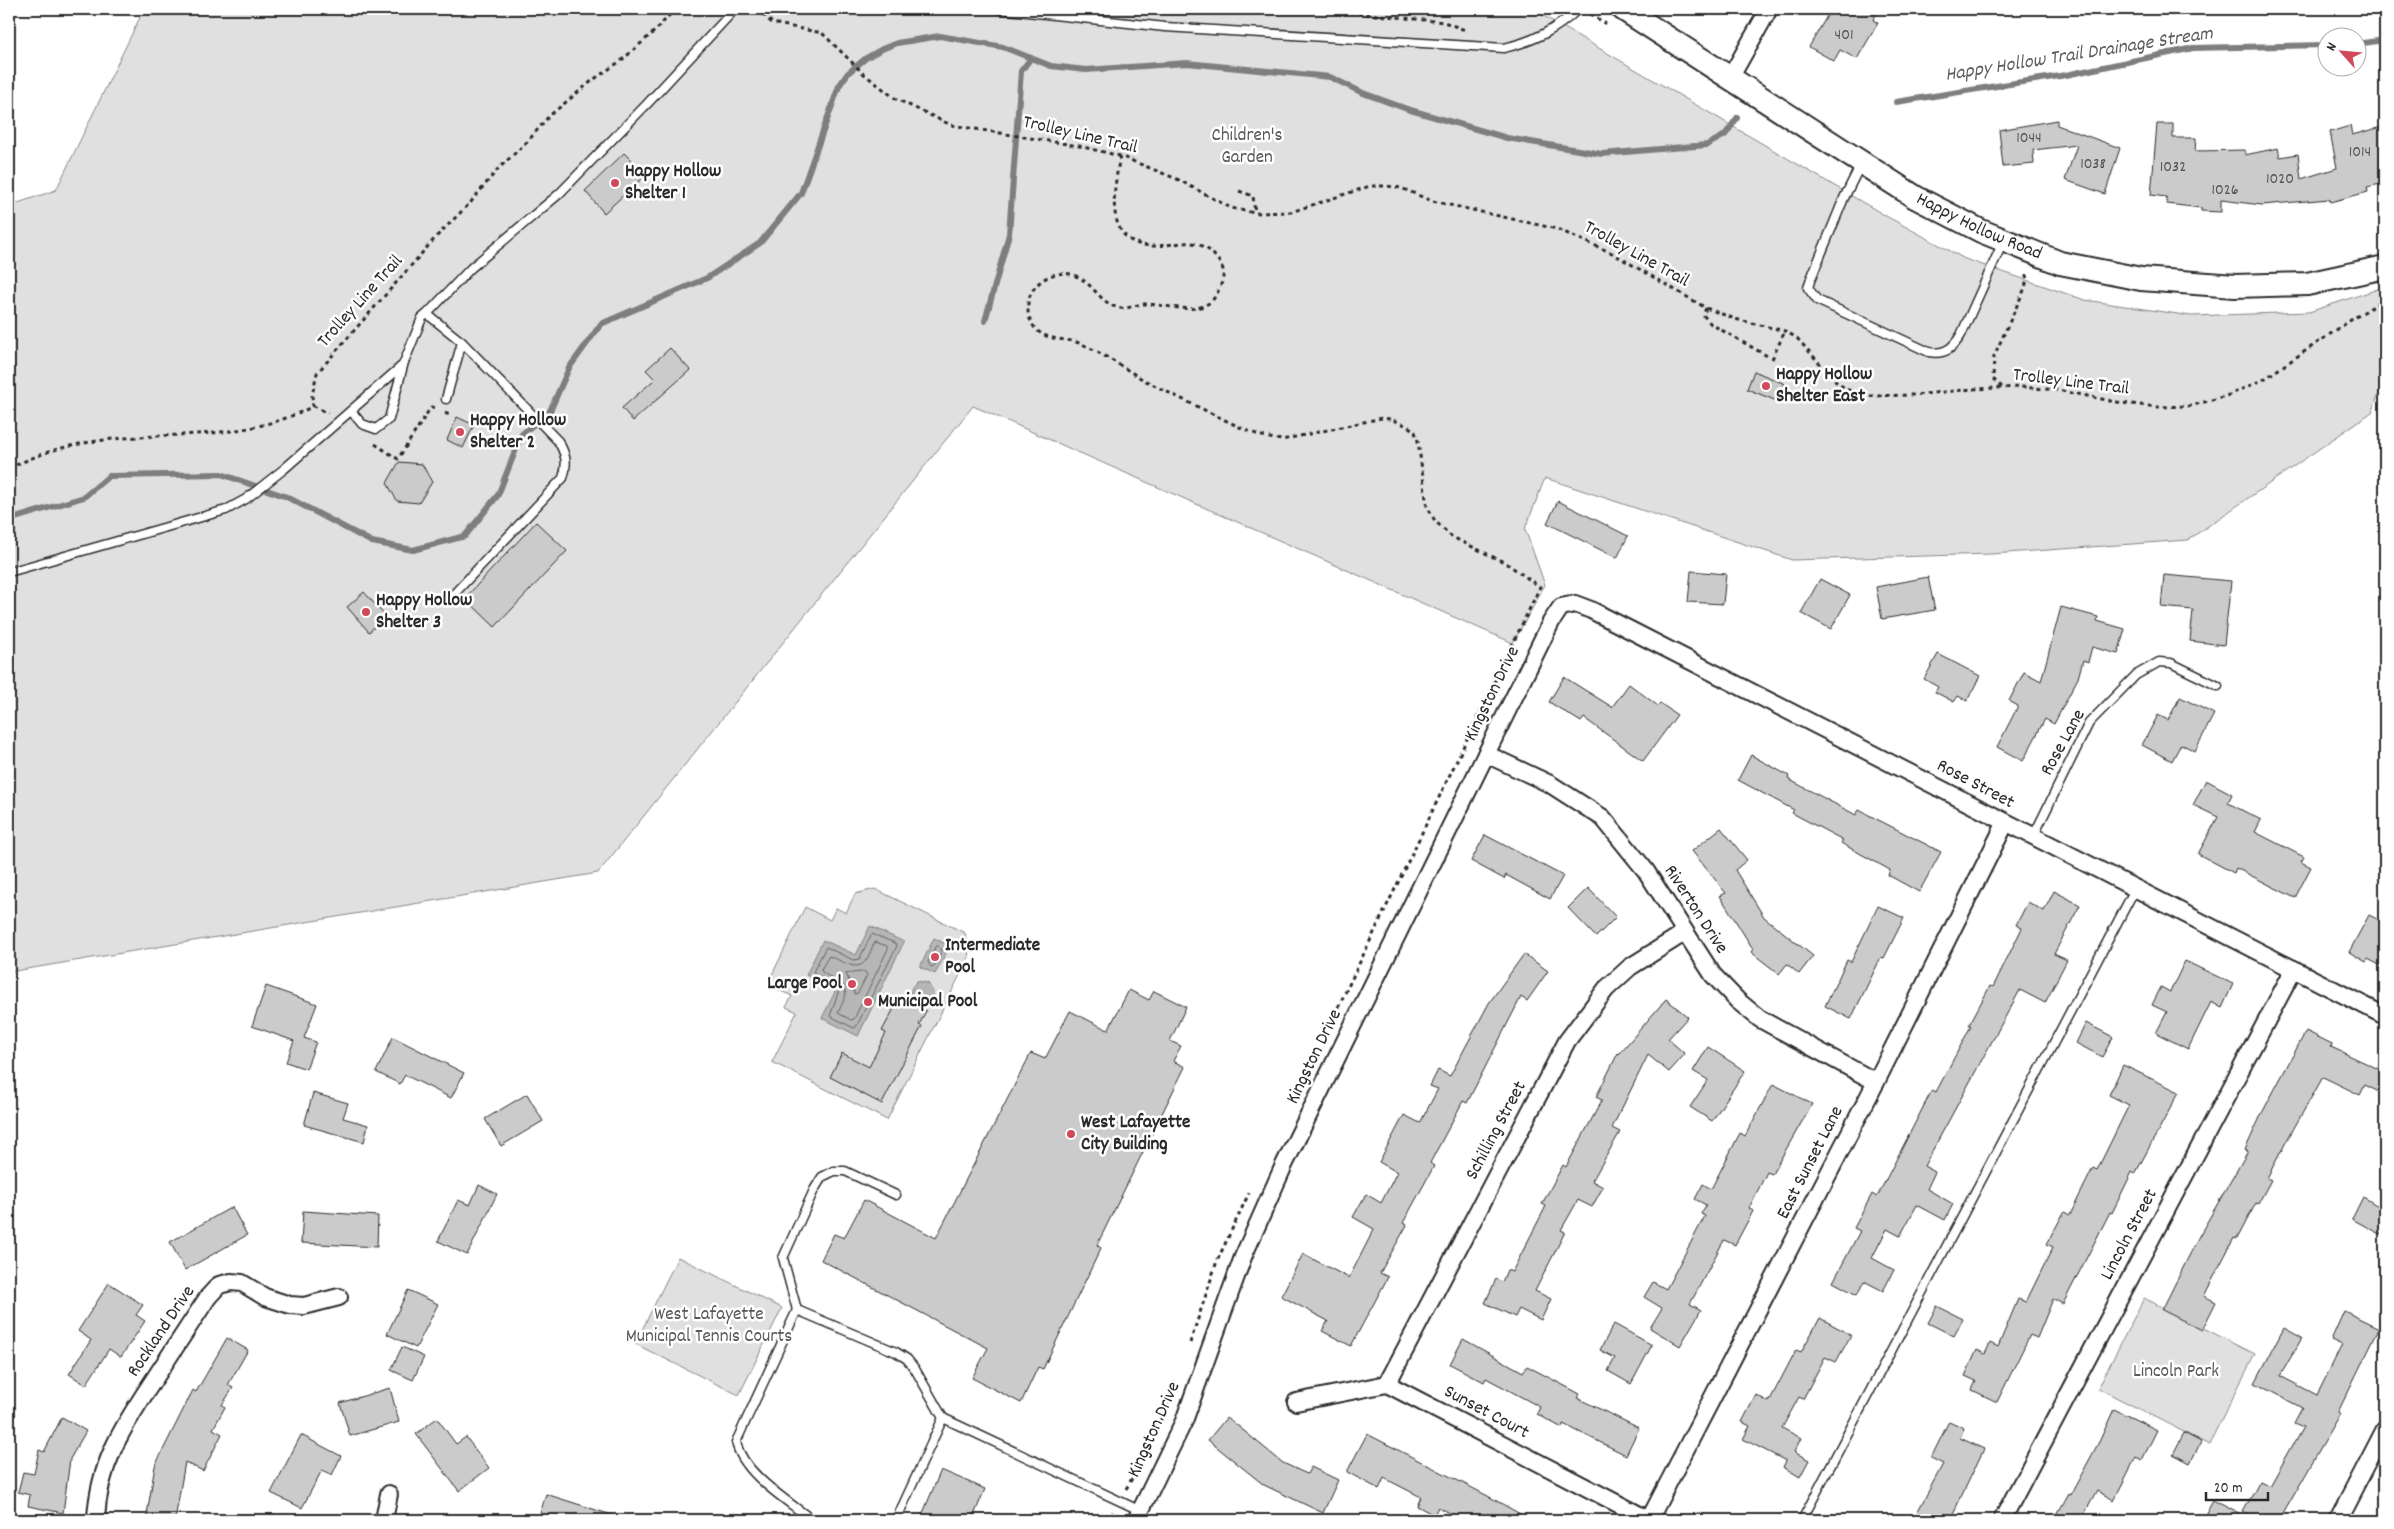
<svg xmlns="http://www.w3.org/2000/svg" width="2394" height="1529" font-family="Dekko,sans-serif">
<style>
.green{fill:#e0e0e0;stroke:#868686}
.water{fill:#b6b6b6;stroke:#7e7e7e}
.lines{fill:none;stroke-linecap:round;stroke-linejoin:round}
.shore{stroke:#636363;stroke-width:1}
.stream{stroke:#7e7e7e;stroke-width:6}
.building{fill:#cbcbcb;stroke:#2b2b2b}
.lane-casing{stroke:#2b2b2b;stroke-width:11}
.street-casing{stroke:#2b2b2b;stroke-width:20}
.secondary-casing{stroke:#2b2b2b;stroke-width:26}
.path{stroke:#2b2b2b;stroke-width:3;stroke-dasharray:4 4;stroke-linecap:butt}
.lane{stroke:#fff;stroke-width:8}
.street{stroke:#fff;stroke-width:16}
.secondary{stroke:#fff;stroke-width:22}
.poi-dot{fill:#d1495b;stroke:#fff;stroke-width:2}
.labels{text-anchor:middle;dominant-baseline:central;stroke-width:5;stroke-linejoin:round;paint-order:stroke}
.number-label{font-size:16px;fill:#535353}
.street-label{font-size:19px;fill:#2b2b2b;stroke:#fff}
.park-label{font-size:19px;fill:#585858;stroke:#fff}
.poi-label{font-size:19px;font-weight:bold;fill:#2b2b2b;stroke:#fff;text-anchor:start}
.water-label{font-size:20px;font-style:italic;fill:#5c5c5c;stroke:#fff}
</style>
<rect width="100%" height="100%" fill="#fff"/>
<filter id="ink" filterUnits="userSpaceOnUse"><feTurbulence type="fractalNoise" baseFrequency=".02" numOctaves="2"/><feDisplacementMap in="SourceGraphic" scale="10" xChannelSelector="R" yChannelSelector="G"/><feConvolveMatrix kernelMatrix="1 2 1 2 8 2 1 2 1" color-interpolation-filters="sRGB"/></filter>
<g filter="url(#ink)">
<!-- green -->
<g class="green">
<path d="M144 9H1532L1886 216 1965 259 2085 300 2191 316 2309 312 2384 287 2385 376 2372 412 2188 540 1992 554 1792 560 1545 478 1525 529 1545 585 1513 643 973 406 598 873 9 972V206L56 190Z"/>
<path d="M875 889 965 933 969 957 887 1120 772 1062 797 1012 786 1007 792 996 767 985 805 907 830 920 836 908 846 913 855 894Z"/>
<path d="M678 1257 782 1308 739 1395 635 1344Z"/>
<path d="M2144 1298 2255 1354 2209 1445 2098 1388Z"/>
</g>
<!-- water -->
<g class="water">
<path d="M870 926 904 942 858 1036 822 1018 835 992 806 975 823 940 856 955Z"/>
<path d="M934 938 950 946 935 974 920 967Z"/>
<path d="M917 981 928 983 933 992V998L926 1003 919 1001 910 994 912 987Z"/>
</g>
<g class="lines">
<!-- shore -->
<g class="shore">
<path d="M872 934 895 943 897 946 856 1027 854 1028 830 1016 839 990 813 972 826 947 853 960 859 959Z"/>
<path d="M875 942 887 946 888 949 854 1019 851 1020 838 1013 846 995 844 986 822 972 821 969 829 956C840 959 857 974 866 960 870 955 871 948 875 942Z"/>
<path d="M938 946 942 950 934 966 931 967 928 962 935 947Z"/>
<path d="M865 972 867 975 858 993 855 994 846 974Z"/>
</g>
<!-- stream -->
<g class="stream">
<path d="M2356 44 2385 40"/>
<path d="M1896 102 2066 75 2193 48 2326 45"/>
<path d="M985 321 1009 234 1021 71 1031 58"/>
<path d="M9 520 84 497 109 476 221 474 287 497 372 542 413 550 465 536 498 495 522 434 550 411 569 368 601 324 707 278 760 243 801 193 839 86 848 73 866 58 882 49 897 43 940 36 1003 47 1051 66 1086 70 1187 63 1330 77 1363 93 1407 109 1507 138 1602 154 1707 145 1725 135 1737 118"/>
</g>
</g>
<!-- building -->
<g class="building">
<path d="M1831 9H1879L1873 20 1878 23 1857 59 1840 50 1834 61 1809 47Z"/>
<path d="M2057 120V125L2120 148 2105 194 2065 180 2077 145 2033 150 2034 164 2003 167 1999 130Z"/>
<path d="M2157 124H2173V138H2196L2195 151 2245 150V155L2278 148 2280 157 2298 154 2301 179 2337 168 2330 132 2350 126 2352 135 2385 126V183L2367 187 2368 192 2330 202 2329 199 2262 205 2221 200V212L2201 211V208L2167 204 2166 197 2151 195Z"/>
<path d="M624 153 646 175 604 213 585 191Z"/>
<path d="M670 348 690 370 633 421 622 408 655 379 646 370Z"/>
<path d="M1754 371 1785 384 1777 401 1747 389Z"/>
<path d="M457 417 474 425 463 448 447 440Z"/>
<path d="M399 462 422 464 432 482 419 503 397 501 387 483Z"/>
<path d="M1558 501 1628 536 1617 558 1547 523Z"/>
<path d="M536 522 567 551 495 627 465 598Z"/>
<path d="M1691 571 1726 574 1723 604 1688 602Z"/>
<path d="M2164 575 2231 581 2224 645 2190 641 2193 610 2161 607Z"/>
<path d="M1928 577 1935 610 1882 619 1876 587Z"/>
<path d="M1820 579 1850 595 1831 629 1801 613Z"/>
<path d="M364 592 386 617 369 632 347 607Z"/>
<path d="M2061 607 2098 617 2097 621 2125 629 2118 654 2092 647 2088 662 2083 660 2078 678 2054 724 2045 719 2023 761 1997 747 2018 706 2009 701 2024 672 2041 681Z"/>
<path d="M1938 654 1980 676 1967 701 1958 696 1954 702 1935 692 1938 687 1924 679Z"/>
<path d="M1564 677 1612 707 1629 684 1658 706 1660 703 1677 715 1643 761 1584 718 1581 722 1549 702Z"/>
<path d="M2180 697 2214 714 2195 751 2181 744 2172 761 2142 745 2158 715 2168 720Z"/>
<path d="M1751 755 1789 776 1788 779 1856 815 1859 810 1941 852 1919 892 1888 875 1890 870 1841 843 1843 840 1792 813 1794 810 1738 780Z"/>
<path d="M2206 780 2232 794 2228 803 2261 820 2255 832 2304 857 2301 862 2311 867 2295 898 2236 868 2234 873 2198 854 2218 817 2193 805Z"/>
<path d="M1721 828 1747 860 1735 870 1764 917 1813 956 1799 974 1787 964 1779 974 1751 952 1753 949 1720 896 1726 893 1692 851Z"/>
<path d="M1485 835 1563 876 1550 899 1506 875 1504 879 1471 861Z"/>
<path d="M1588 888 1616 917 1596 937 1568 908Z"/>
<path d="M2054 891 2080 905 2054 954 2067 960 2045 1003 2020 990 1924 1166 1935 1172 1927 1189 1953 1204 1945 1220 1917 1205 1900 1236 1887 1229 1872 1258 1894 1270 1883 1291 1864 1281 1857 1295 1833 1282 1860 1231 1854 1228 1872 1194 1877 1197 1932 1090 1936 1092 1971 1026 1969 1025 1990 986 1993 987 2022 928 2016 925 2028 902 2044 911Z"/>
<path d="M1878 906 1904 918 1884 958 1881 957 1851 1019 1825 1006 1847 960 1851 962Z"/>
<path d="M2369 915 2385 923V968L2368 959 2366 962 2349 952Z"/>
<path d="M1524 954 1548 971 1527 1001 1521 997 1467 1103 1463 1101 1430 1163 1434 1166 1403 1223 1407 1225 1380 1273 1388 1277 1351 1346 1322 1331 1328 1321 1281 1296 1303 1254 1349 1278 1374 1229 1353 1217 1366 1194 1381 1203 1397 1172 1379 1162 1404 1115 1420 1123 1438 1089 1430 1086 1438 1070 1450 1076 1489 1003Z"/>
<path d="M2185 961 2233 984 2222 1008 2211 1002 2188 1049 2156 1033 2167 1012 2152 1005 2161 987 2170 992Z"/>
<path d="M266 986 317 1004 304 1038 316 1042 306 1069 286 1062 294 1041 252 1026Z"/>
<path d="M1129 990 1149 1000 1154 991 1186 1007 1170 1041 1181 1046 1173 1061 1185 1067 1097 1245 1101 1248 1043 1369 1038 1367 1021 1403 972 1378 988 1348 821 1260 834 1234 844 1238 864 1200 936 1238 1031 1053 1045 1059 1070 1011 1108 1030Z"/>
<path d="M900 997 926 1011 919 1025 922 1026 882 1104 830 1077 842 1053 869 1067 886 1033 882 1031Z"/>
<path d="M1666 999 1688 1017 1668 1039 1685 1054 1669 1072 1648 1055 1612 1128 1620 1132 1592 1181 1603 1187 1592 1207 1578 1200 1561 1230 1565 1232 1535 1291 1551 1299 1541 1320 1519 1309 1515 1317 1485 1303 1496 1279 1502 1282 1507 1270 1512 1272 1546 1206 1542 1204 1563 1165 1566 1167 1602 1100 1596 1097 1618 1053 1619 1054Z"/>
<path d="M2086 1023 2113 1037 2102 1057 2076 1043Z"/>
<path d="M2306 1031 2332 1044 2331 1047 2385 1072V1079L2379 1092 2365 1085 2360 1095 2323 1077 2286 1142 2267 1178 2271 1180 2258 1204 2256 1203 2237 1239 2234 1238 2204 1296 2216 1302 2202 1330 2162 1310 2199 1236 2248 1151 2245 1150 2262 1113Z"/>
<path d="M393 1037 464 1073 451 1098 405 1075 400 1084 376 1072Z"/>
<path d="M1708 1047 1745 1071 1712 1121 1690 1107 1708 1080 1693 1071Z"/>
<path d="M2123 1065 2179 1092 2135 1174 2132 1172 2112 1213 2110 1212 2063 1304 2053 1299 2037 1338 2030 1335 1997 1402 1972 1390 1976 1381 1965 1376 1977 1350 1985 1354 1990 1343 1998 1347 2018 1299 2026 1302 2053 1247 2047 1244 2064 1212 2070 1215 2093 1168 2097 1170 2129 1105 2109 1095Z"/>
<path d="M1773 1084 1812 1104 1772 1174 1767 1172 1749 1208 1753 1211 1735 1245 1724 1240 1690 1304 1701 1310 1680 1346 1650 1328 1662 1308 1644 1297 1653 1282 1666 1289 1705 1216 1701 1214 1706 1205 1695 1199 1703 1184 1711 1189 1740 1133 1745 1136Z"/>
<path d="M313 1093 348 1103 343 1118 368 1125 364 1142 304 1125Z"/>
<path d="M527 1094 543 1121 501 1146 485 1119Z"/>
<path d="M479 1185 497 1194 467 1255 438 1241 458 1200 470 1205Z"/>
<path d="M2363 1197 2385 1210V1237L2352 1219Z"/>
<path d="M232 1207 247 1235 185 1270 170 1242Z"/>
<path d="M303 1211 378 1216 377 1247 301 1243Z"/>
<path d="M109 1283 143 1305 136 1315 145 1321 121 1357 109 1349 86 1385 69 1374 91 1340 78 1331Z"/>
<path d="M408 1290 438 1304 416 1348 387 1334Z"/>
<path d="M1937 1306 1963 1319 1954 1336 1928 1323Z"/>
<path d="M2344 1311 2379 1328 2338 1412 2340 1414 2279 1520H2258L2243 1512 2260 1481 2270 1486 2303 1427 2294 1423 2302 1408 2255 1383 2284 1328 2302 1338 2280 1376 2317 1395 2342 1345 2331 1340Z"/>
<path d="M1820 1318 1851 1335 1836 1362 1825 1357 1803 1399 1799 1397 1782 1428 1801 1438 1794 1452 1809 1460 1800 1477 1783 1467 1786 1461 1743 1439 1750 1426 1742 1422 1756 1395 1769 1402 1796 1350 1801 1352Z"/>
<path d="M1614 1324 1652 1345 1631 1384 1608 1371 1615 1358 1600 1350Z"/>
<path d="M227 1338 248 1350 228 1385 233 1388 222 1405 225 1407 213 1429 222 1434 203 1471 185 1462 175 1520H146L155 1466 193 1390 196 1392Z"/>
<path d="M1463 1339 1523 1372 1527 1366 1580 1394 1577 1398 1639 1428 1626 1455 1563 1424 1562 1428 1537 1414 1540 1407 1486 1378 1484 1382 1450 1364Z"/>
<path d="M402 1347 424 1357 413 1380 391 1370Z"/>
<path d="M390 1388 399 1422 350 1436 340 1403Z"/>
<path d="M2114 1409 2157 1430 2142 1460 2136 1457 2114 1500 2097 1491 2081 1520H2054L2069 1493 2071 1494 2100 1440Z"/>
<path d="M62 1417 86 1431 70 1459 63 1513 28 1506 30 1495 18 1492 23 1472 34 1474 39 1450 44 1452Z"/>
<path d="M1227 1417 1283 1463 1307 1474 1311 1467 1338 1480 1323 1513 1264 1485 1208 1440Z"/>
<path d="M437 1418 456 1444 466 1437 489 1468 459 1491 416 1434Z"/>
<path d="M1949 1421 1964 1428 1960 1438 1984 1449 1950 1520H1913L1943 1464 1931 1458Z"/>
<path d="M2184 1433 2201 1442 2190 1463 2173 1454Z"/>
<path d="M1367 1434 1486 1495 1531 1520H1464L1438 1507 1434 1515 1417 1506 1421 1497 1384 1478 1379 1489 1347 1472Z"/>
<path d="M301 1435 341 1456 332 1475 322 1470 302 1508 271 1493Z"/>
<path d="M941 1470 985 1489 972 1520H920Z"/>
<path d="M546 1494 618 1517 617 1520H538Z"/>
<path d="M2213 1500 2251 1520H2202Z"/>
</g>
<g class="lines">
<!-- lane casing -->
<g class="lane-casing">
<g id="lane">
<path d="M998 9 1165 27 1504 48C1534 41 1556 30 1578 9"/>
<path d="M1861 164 1844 198 1810 281 1808 288 1817 300 1929 352C1945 355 1953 348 1961 335L2003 242"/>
<path d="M427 314 462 342 446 399"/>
<path d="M351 411 362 424 376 429 389 419 403 366"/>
<path d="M9 572 226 510 246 499 284 469 403 365 422 318 427 314 471 268 559 194 647 104 735 9"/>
<path d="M453 595 563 478C568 463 566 454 558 441L462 342"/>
<path d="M2033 837 2089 723 2136 675 2159 662 2171 663 2218 686"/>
<path d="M797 1310 783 1258 814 1190 822 1177 834 1171H845L896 1195"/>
<path d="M812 1520C787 1500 743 1474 736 1442L797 1310 896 1352 907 1359 915 1369 943 1418"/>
<path d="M896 1520 943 1418 1141 1511"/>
<path d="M1802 1520 2135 889"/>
</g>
</g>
<!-- street casing -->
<g class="street-casing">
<g id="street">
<path d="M1730 78 1769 9"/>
<path d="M1486 754 1550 784 1603 818 1646 871 1713 975 1738 1001 1760 1019 1876 1082"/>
<path d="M1387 1384 1567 1041 1606 989 1630 967 1684 933"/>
<path d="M1296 1402 1387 1384 1649 1520 1876 1082 2005 824"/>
<path d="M96 1520C98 1466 122 1428 151 1384 170 1355 189 1326 208 1297L219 1285 231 1282 242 1283 265 1297 290 1305 304 1306 339 1297"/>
<path d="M384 1520 389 1494"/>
<path d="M1136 1520 1184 1421 1243 1257 1284 1165 1551 622 1561 607 1575 604 1591 610 2385 1016"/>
<path d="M2002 1520 2294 969"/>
<path d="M2338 1520 2385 1429"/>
</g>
</g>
<!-- secondary casing -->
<g class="secondary-casing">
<g id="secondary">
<path id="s1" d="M1623 9 1915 197 1981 231 2060 263 2141 279 2235 286 2307 284 2385 267"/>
</g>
</g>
<!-- path -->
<g class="path">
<path d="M757 9 772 23 822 33 864 74 896 99 951 125 1079 146 1120 156 1177 179 1231 208 1255 213 1291 212 1370 186H1387L1401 188 1432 201 1557 229 1612 253 1706 308 1735 319 1785 331 1797 338 1837 383 1848 390 1868 396 1914 395 1973 389 2021 387 2057 390 2122 403 2158 407 2190 406 2229 395 2264 379 2354 318 2385 299"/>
<path d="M1318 9 1444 22 1465 30"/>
<path d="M1590 14 1606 24"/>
<path d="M1120 156C1114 189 1102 245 1153 246 1175 246 1195 235 1213 254 1217 259 1222 264 1223 270 1224 277 1222 283 1219 289 1207 321 1171 304 1145 304 1135 304 1127 311 1116 307 1100 302 1093 284 1078 277 1053 264 1021 288 1029 316 1037 344 1062 336 1082 344 1103 354 1124 368 1144 380 1169 393 1194 405 1219 417 1239 427 1260 438 1282 440L1382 418 1390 419 1408 426 1415 432 1418 441 1427 506 1435 521 1452 537 1506 563 1540 587 1333 1018"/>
<path d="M1239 191 1253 196 1255 213"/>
<path d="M1706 308 1703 315 1711 324 1769 357"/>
<path d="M1772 359 1785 331"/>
<path d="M2002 387 1993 379 1994 356 2025 288 2027 279 2025 272"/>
<path d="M313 406 328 413"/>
<path d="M445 413 452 416"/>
<path d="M375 444 398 459 431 407 435 408"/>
<path d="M9 468C27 460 47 451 66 447 150 426 234 448 313 406L312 395 317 373 437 236 471 202 497 170 528 141 549 116 593 80 622 60 656 30 675 9"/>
<path d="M1190 1343 1217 1261 1249 1193"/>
<path d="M1154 1436 1176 1382"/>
<path d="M1126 1489 1140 1464"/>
<path d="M1109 1520 1113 1512"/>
</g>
<!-- lane -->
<use href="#lane" class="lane"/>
<!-- street -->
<use href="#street" class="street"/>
<!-- secondary -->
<use href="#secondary" class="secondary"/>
</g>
</g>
<!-- markers -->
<g class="poi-dot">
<circle cx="615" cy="183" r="5"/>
<circle cx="1766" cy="386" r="5"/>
<circle cx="460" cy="432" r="5"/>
<circle cx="366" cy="612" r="5"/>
<circle cx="935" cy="957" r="5"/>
<circle cx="852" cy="984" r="5"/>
<circle cx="868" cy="1002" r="5"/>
<circle cx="1071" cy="1134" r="5"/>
</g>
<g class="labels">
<!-- number labels -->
<g class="number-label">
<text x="1844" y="35">401</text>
<text x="2029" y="138">1044</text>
<text x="2360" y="152">1014</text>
<text x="2093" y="164">1038</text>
<text x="2173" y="167">1032</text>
<text x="2280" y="179">1020</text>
<text x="2225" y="190">1026</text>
</g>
<!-- street labels -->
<g class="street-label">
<text transform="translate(1080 136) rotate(13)">Trolley Line Trail</text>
<text stroke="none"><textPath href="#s1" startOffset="418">Happy Hollow Road</textPath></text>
<text transform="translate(1636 255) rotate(29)">Trolley Line Trail</text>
<text transform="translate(361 302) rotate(-48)">Trolley Line Trail</text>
<text transform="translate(2071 383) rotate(7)">Trolley Line Trail</text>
<text transform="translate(1493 694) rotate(-64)">Kingston Drive</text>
<text transform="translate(2064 743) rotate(-61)">Rose Lane</text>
<text transform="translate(1975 785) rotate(28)">Rose Street</text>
<text transform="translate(1695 910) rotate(57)">Riverton Drive</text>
<text transform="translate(1315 1057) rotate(-64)">Kingston Drive</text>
<text transform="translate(1497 1131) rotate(-62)">Schilling Street</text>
<text transform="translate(1811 1163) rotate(-63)">East Sunset Lane</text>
<text transform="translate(2130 1235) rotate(-62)">Lincoln Street</text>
<text transform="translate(162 1332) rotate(-56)">Rockland Drive</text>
<text transform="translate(1486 1413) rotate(28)">Sunset Court</text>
<text transform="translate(1155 1430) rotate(-66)">Kingston Drive</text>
</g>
<!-- park labels -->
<g class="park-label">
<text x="1247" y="136">Children's<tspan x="1247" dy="22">Garden</tspan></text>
<text x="709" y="1315">West Lafayette<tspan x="709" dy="22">Municipal Tennis Courts</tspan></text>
<text x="2176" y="1372">Lincoln Park</text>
</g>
<!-- poi labels -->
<g class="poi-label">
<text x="625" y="172">Happy Hollow<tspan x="625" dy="22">Shelter 1</tspan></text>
<text x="1776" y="375">Happy Hollow<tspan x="1776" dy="22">Shelter East</tspan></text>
<text x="470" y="421">Happy Hollow<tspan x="470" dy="22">Shelter 2</tspan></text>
<text x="376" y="601">Happy Hollow<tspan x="376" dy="22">Shelter 3</tspan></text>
<text x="945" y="946">Intermediate<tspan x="945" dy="22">Pool</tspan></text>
<text x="842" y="984" text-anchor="end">Large Pool</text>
<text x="878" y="1002">Municipal Pool</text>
<text x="1081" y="1123">West Lafayette<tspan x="1081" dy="22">City Building</tspan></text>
</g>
<!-- water labels -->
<g class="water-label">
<text transform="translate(2079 55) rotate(-9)">Happy Hollow Trail Drainage Stream</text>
</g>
</g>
<!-- margin -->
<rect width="2394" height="1529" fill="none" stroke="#fff" stroke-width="30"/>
<rect x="15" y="15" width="2364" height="1499" fill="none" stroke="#2b2b2b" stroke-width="2" filter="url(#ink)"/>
<!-- north arrow -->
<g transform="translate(2342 52) rotate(297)"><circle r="24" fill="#ffffff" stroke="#aaaaaa"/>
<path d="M0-4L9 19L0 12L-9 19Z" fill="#d1495b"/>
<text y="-8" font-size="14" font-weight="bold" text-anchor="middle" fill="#2b2b2b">N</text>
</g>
<!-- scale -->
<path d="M2206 1492v8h62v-8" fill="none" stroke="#2b2b2b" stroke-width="2.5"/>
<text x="2214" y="1492" font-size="15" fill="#2b2b2b" stroke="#ffffff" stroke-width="4" paint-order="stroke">20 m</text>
</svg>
